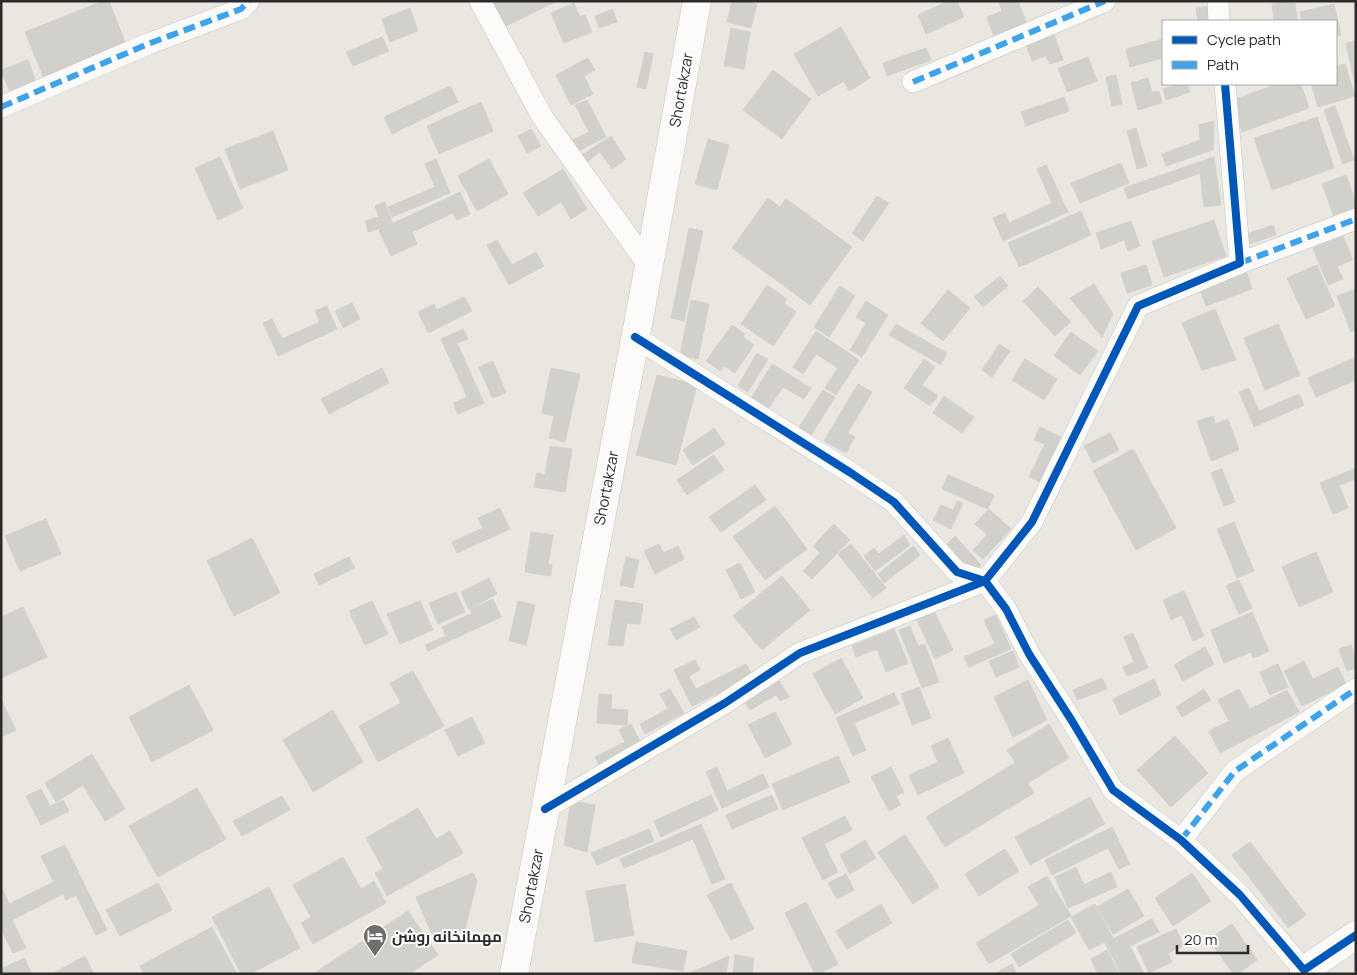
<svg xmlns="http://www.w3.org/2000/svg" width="1357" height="975" font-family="Manrope,Cairo,sans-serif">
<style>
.building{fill:#d2d0cb;stroke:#d5d2cc}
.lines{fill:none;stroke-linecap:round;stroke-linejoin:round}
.street-casing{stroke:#c7c6c5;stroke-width:22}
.secondary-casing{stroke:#c7c6c5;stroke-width:29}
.street{stroke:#fcfbfa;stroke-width:21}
.secondary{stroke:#fcfbfa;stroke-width:28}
.quiet{stroke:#3ea3eb;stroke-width:6;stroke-dasharray:12 6;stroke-linecap:butt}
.cycleway-casing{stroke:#fff;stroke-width:11}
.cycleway{stroke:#0057b8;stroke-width:8}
.labels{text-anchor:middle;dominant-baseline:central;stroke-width:4;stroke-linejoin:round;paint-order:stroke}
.street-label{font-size:15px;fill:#2b2b2b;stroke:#fff}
.poi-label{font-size:15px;font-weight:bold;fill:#2b2b2b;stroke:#fff;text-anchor:start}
</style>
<rect width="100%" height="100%" fill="#eae7e0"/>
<!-- building -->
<g class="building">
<path d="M103 1H109L128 50 46 83 25 32Z"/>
<path d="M496 1H554L555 2 498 30 486 6Z"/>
<path d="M732 1H748L757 4 751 28 727 22Z"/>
<path d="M949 1H957L964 17 926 34 918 15Z"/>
<path d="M999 1H1018L1027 24 994 36 987 17 1002 11Z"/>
<path d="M1295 1 1297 21H1274L1272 4Z"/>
<path d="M574 3 580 17 585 15 592 32 564 43 551 13Z"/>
<path d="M1334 4 1341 35 1336 36V21H1302L1300 12Z"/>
<path d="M1212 6 1213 21H1198L1196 8Z"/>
<path d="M410 8 418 31 390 42 382 19Z"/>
<path d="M613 9 617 22 599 28 595 16Z"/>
<path d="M841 27 870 78 849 91 844 81 818 96 794 54Z"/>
<path d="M731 28 750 32 744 69 724 66Z"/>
<path d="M1052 29 1063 60 1050 64 1046 56 1032 61 1024 39Z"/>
<path d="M382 37 389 51 353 66 346 52Z"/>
<path d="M1163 39V58L1130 67 1126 49Z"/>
<path d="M1356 41V89L1346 43Z"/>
<path d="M926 48 931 60 887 76 883 63Z"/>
<path d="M645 52 653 54 646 89 637 87Z"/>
<path d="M1088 57 1097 81 1067 92 1058 68Z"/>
<path d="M588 58 595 70 584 76 593 94 571 105 556 75Z"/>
<path d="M28 60 38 87 12 97 1 70Z"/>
<path d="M1345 64 1355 96 1318 107 1311 84H1336V66Z"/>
<path d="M773 70 811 99 782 139 743 110Z"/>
<path d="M1116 75 1122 104 1112 106 1106 77Z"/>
<path d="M1148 78 1152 92 1159 91 1162 103 1138 110 1131 83Z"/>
<path d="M1180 84H1187L1190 92 1166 100 1163 89Z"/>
<path d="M1277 84H1301L1309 108 1242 132 1230 101Z"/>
<path d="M450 86 458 102 392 134 384 117Z"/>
<path d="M1064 97 1069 111 1026 126 1021 112Z"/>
<path d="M587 100 606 137 574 153 569 142 589 132 575 105Z"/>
<path d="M481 102 493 131 439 154 427 126Z"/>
<path d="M1335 106 1354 160 1343 164 1324 110Z"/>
<path d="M1317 117 1334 168 1272 190 1254 138Z"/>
<path d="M1214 121 1213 150 1166 166 1162 154 1200 140 1199 125Z"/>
<path d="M1136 128 1147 166 1137 169 1127 131Z"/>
<path d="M531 129 541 146 527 153 518 136Z"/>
<path d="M273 131 288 170 240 189 225 149Z"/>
<path d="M611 136 626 159 612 169 600 152 587 162 582 155Z"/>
<path d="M708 139 729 145 717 190 695 184Z"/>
<path d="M220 157 243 208 218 220 195 168Z"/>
<path d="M1214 157 1221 205 1204 207 1200 173 1128 199 1124 188Z"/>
<path d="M436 159 450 193 392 217 388 207 435 187 425 164Z"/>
<path d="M489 159 508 194 477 211 458 176Z"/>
<path d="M1121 163 1129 183 1080 203 1071 183Z"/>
<path d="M1046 165 1068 212 1003 241 993 218 1005 213 1009 223 1052 203 1037 169Z"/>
<path d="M563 169 587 209 571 219 561 202 538 216 523 193Z"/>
<path d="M1346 175 1356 203V214L1336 222 1322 184Z"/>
<path d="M460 192 470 214 457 220 453 213 412 232 417 244 391 256 379 230Z"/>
<path d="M877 196 889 203 863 241 852 233Z"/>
<path d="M768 198 780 207 786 199 852 247 810 305 732 248Z"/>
<path d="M385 202 393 224 368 232 365 221 379 217 375 206Z"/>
<path d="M1081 211 1091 235 1019 267 1008 243Z"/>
<path d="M1214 220 1226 256 1164 277 1152 241Z"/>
<path d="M1131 221 1140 246 1128 251 1124 240 1101 249 1096 233Z"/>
<path d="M1273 225 1276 235 1249 244 1246 234Z"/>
<path d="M689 228 703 231 684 321 671 318Z"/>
<path d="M1343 236 1353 260 1337 266 1343 279 1328 285 1313 248Z"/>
<path d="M497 240 512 265 536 252 544 266 509 285 487 245Z"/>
<path d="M1146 265 1152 285 1127 293 1121 273Z"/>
<path d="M1317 265 1335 306 1306 319 1287 278Z"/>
<path d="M1247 273 1252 289 1206 306 1200 290Z"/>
<path d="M1000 276 1008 286 983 307 974 297Z"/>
<path d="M1094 284 1113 314 1102 337 1070 298Z"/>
<path d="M767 285 787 299 784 303 796 312 773 346 741 324Z"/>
<path d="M840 286 855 296 829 337 814 327Z"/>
<path d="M1038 287 1071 322 1055 336 1023 301Z"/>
<path d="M1356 289V330L1351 332 1337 296Z"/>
<path d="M948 290 970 308 943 341 921 323Z"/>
<path d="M464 297 472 311 428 333 418 312 434 304 437 310Z"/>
<path d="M691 300 709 304 698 359 680 355Z"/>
<path d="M866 301 888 315 862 357 850 350 866 323 856 317Z"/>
<path d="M352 303 360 319 343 328 335 311Z"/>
<path d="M327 306 337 329 278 356 263 323 272 319 282 339 320 322 315 311Z"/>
<path d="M1215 309 1236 360 1202 370 1182 323Z"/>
<path d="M896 324 947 353 941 365 889 335Z"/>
<path d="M1278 324 1300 375 1265 390 1244 338Z"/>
<path d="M732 325 745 334 743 337 754 345 735 373 724 366 720 371 706 361Z"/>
<path d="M463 329 468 339 457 343 484 403 458 414 453 403 467 397 441 339Z"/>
<path d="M816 331 859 360 836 395 825 388 838 368 816 354 803 374 793 367Z"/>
<path d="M1071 332 1098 351 1080 375 1054 356Z"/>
<path d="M999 344 1010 351 992 377 982 370Z"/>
<path d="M757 353 768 359 748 392 738 386Z"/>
<path d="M1356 357V380L1316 397 1308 378Z"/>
<path d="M924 359 935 367 922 385 938 396 930 406 904 388Z"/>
<path d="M1025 359 1057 379 1044 400 1012 380Z"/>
<path d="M493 361 506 393 492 398 479 367Z"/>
<path d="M772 364 811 388 804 399 783 387 768 409 751 398Z"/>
<path d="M382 368 389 383 329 414 321 399Z"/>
<path d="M551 368 580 374 565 442 549 438 554 416 542 413Z"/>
<path d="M657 375 697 385 676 465 636 455Z"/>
<path d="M858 384 872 392 848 433 855 437 846 453 824 441Z"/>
<path d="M1249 388 1259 411 1299 394 1304 405 1254 427 1239 392Z"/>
<path d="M823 390 835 397 810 437 798 429Z"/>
<path d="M944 396 974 417 962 433 933 413Z"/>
<path d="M1213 416 1215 424 1228 419 1239 450 1211 461 1197 421Z"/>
<path d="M1040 427 1061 437 1040 482 1029 477 1045 444 1034 440Z"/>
<path d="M714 428 725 444 693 465 683 450Z"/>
<path d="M1110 433 1119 450 1093 463 1084 446Z"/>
<path d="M550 446 572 449 565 492 534 487 537 473 545 475Z"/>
<path d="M1133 449 1176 528 1136 550 1093 471Z"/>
<path d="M714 455 724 470 687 495 677 480Z"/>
<path d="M1356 468V479L1339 485 1348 508 1333 514 1320 483Z"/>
<path d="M1222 469 1235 502 1224 506 1211 473Z"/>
<path d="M948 475 994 495 988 509 942 489Z"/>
<path d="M755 485 766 500 721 532 709 517Z"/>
<path d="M957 501 963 503 951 529 933 520 941 505 953 510Z"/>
<path d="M775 506 807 549 765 580 733 537Z"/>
<path d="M500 508 510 529 457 553 452 542 483 528 478 518Z"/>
<path d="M989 509 1011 529 983 559 973 550 987 535 975 524Z"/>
<path d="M46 519 61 554 20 571 5 536Z"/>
<path d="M1234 522 1254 571 1237 578 1217 529Z"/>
<path d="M834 524 850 540 812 579 803 571 820 553 813 546Z"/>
<path d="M531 532 553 535 548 564 552 565 551 576 525 572Z"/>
<path d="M904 535 910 545 875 571 864 556 874 548 879 554Z"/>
<path d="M955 536 981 565 970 575 945 546Z"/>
<path d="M252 538 280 593 234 616 207 561Z"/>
<path d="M659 544 663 553 678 546 684 559 655 574 644 551Z"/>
<path d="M851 544 886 588 873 598 838 554Z"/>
<path d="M913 546 920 555 884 583 878 574Z"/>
<path d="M1316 552 1333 592 1299 607 1282 567Z"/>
<path d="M349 557 355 568 319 585 314 574Z"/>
<path d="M626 557 639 560 633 588 620 585Z"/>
<path d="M740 563 755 592 741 599 726 570Z"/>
<path d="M782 576 810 610 762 650 733 616Z"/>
<path d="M489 578 497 594 469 609 461 592Z"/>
<path d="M1239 580 1252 608 1239 614 1226 586Z"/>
<path d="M1184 591 1204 636 1193 641 1182 615 1171 620 1163 600Z"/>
<path d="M456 592 465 612 438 624 429 603Z"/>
<path d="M493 599 501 617 428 651 425 645 446 636 442 627 472 613 470 609Z"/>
<path d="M615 600 643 604 640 624 627 623 623 646 608 645Z"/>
<path d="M372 601 388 634 365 645 349 611Z"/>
<path d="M420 601 433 630 400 644 387 614Z"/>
<path d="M518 601 535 605 526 645 509 641Z"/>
<path d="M23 607 47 657 1 678V617Z"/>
<path d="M934 611 953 650 935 659 917 620Z"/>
<path d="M1252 612 1269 651 1253 658 1251 652 1224 663 1211 630Z"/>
<path d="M996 615 1011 649 969 667 964 657 995 644 984 620Z"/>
<path d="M694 617 700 627 676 640 670 629Z"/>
<path d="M910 626 918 646 925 644 939 682 922 688 899 630Z"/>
<path d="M894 629 908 663 886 672 877 649 856 657 852 646Z"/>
<path d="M1133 633 1148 668 1127 676 1123 667 1134 662 1124 637Z"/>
<path d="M1351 645 1356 659V668L1347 671 1339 649Z"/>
<path d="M1205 647 1214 664 1183 681 1174 665Z"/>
<path d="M1013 651 1019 667 996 677 989 661Z"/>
<path d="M841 658 863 698 835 714 813 674Z"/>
<path d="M695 660 700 670 689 676 696 689 746 664 753 676 692 706 674 670Z"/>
<path d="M1304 661 1313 679 1338 667 1346 684 1302 706 1284 671Z"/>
<path d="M1278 664 1288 687 1270 695 1260 672Z"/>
<path d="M413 671 444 726 378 762 359 726 401 703 390 683Z"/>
<path d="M1102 678 1107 689 1077 700 1073 690Z"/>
<path d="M778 679 789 697 780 701 776 695 750 710 743 699Z"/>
<path d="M1154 679 1161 695 1120 715 1113 699Z"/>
<path d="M1028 680 1047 720 1013 737 994 697Z"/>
<path d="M189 685 213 730 152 762 129 717Z"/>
<path d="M919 687 931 718 912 725 901 694Z"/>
<path d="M670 689 684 713 645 734 640 724 668 709 660 694Z"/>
<path d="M1204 689 1211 700 1182 717 1176 707Z"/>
<path d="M1239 689 1250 709 1287 690 1299 712 1220 753 1209 731 1229 721 1218 700Z"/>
<path d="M894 693 899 704 854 723 866 750 853 756 836 718Z"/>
<path d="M599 694 612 695 611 709 628 710 627 725 597 723Z"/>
<path d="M1 699 16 730 1 737Z"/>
<path d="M333 710 363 762 313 792 283 740Z"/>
<path d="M775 712 792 744 765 758 748 725Z"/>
<path d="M472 717 485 743 458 756 445 730Z"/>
<path d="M631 724 644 749 602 770 595 757 625 742 619 730Z"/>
<path d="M1049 724 1069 758 1028 783 1007 750Z"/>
<path d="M1175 736 1208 773 1171 807 1137 770Z"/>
<path d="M948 738 964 773 918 795 909 775 938 762 931 746Z"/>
<path d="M92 754 125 809 105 821 83 785 56 802 45 783Z"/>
<path d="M838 756 850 782 783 810 772 784Z"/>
<path d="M1015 763 1034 793 945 847 926 817Z"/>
<path d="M717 767 727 791 763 774 769 787 722 808 706 772Z"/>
<path d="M891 767 904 792 896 796 901 805 889 811 871 777Z"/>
<path d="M197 788 226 839 158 877 129 826Z"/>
<path d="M41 789 50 806 63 800 69 811 41 825 26 796Z"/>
<path d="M711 795 718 810 661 837 654 821Z"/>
<path d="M772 795 778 809 732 829 726 815Z"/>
<path d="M282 796 290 810 242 836 233 821Z"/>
<path d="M1090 797 1105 824 1030 865 1015 837Z"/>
<path d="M571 801 595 805 587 852 564 845Z"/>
<path d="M418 808 436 839 450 831 463 853 387 896 375 873 383 869 366 838Z"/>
<path d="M845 816 852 830 824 844 838 872 823 880 802 838Z"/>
<path d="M701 824 725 879 712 884 693 839 624 868 620 859Z"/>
<path d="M1112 827 1130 864 1119 869 1108 848 1052 875 1045 860Z"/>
<path d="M649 829 654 841 597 865 591 853Z"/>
<path d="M905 835 939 887 913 904 878 852Z"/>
<path d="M865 840 876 858 850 874 840 855Z"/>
<path d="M1250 842 1306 915 1288 928 1232 855Z"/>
<path d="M65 845 107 930 96 935 76 895 66 900 63 894 12 920 26 948 13 953 1 929V891L3 890 9 904 54 882 41 856Z"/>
<path d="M1005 849 1019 871 979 896 965 874Z"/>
<path d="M343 857 361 889 374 881 386 903 313 944 301 923 311 917 293 885Z"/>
<path d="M1076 867 1084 885 1111 872 1117 887 1068 908 1055 877Z"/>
<path d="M473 873 477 881 465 929 435 941 416 897Z"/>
<path d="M1192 873 1211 901 1173 926 1155 898Z"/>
<path d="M846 874 854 890 837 899 828 883Z"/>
<path d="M1047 876 1071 916 989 964 976 943 1039 905 1028 887Z"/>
<path d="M158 883 172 910 120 936 106 910Z"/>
<path d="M731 883 754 929 731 940 707 895Z"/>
<path d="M625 884 634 935 595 942 586 891Z"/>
<path d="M269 887 300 948 250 974H241L212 917Z"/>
<path d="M1128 889 1144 916 1113 934 1097 907Z"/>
<path d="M806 902 838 964 819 974H815L785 913Z"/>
<path d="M881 904 892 923 847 949 836 931Z"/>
<path d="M1095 904 1113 938 1089 950 1071 917Z"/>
<path d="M408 911 438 955 409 974H313Z"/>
<path d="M1152 919 1159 932 1130 946 1143 972 1139 974H1121L1105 943Z"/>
<path d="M1068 920 1076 933 1019 967 1011 954Z"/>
<path d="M1232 924 1257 960 1238 974H1233L1209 939Z"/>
<path d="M212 927 237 974H144L140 966Z"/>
<path d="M1176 929 1184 946 1168 953 1172 962 1149 973 1137 947Z"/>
<path d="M636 942 687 951 683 971 632 963Z"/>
<path d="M1107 950 1119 974H1098L1091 959Z"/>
<path d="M735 955 754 958 752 974H733Z"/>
<path d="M85 956 94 974H52Z"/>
<path d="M729 956 726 974H692V972Z"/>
<path d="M24 958 32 974H1V969Z"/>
<path d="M1012 964 1017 974H994Z"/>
</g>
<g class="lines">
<!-- street casing -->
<g class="street-casing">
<g id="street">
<path d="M480 1 543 118 649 266"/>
<path d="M1218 1 1219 21"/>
<path d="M913 82 1105 1"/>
<path d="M1 107 148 44 241 9 249 1"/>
<path d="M1240 263 1356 219"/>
<path d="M635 337 851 473 894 502 957 572 985 581 1006 609 1029 654 1072 721 1113 790 1181 840 1240 895 1304 970"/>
<path d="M545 809 725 703 800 653 985 581 1032 522 1138 306 1240 263 1225 84"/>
<path d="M1181 840 1235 771 1356 689"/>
</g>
</g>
<!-- secondary casing -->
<g class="secondary-casing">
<g id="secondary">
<path d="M1304 970 1356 935"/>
<path d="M514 974 649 266 697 1"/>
</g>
</g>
<!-- street -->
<use href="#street" class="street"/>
<!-- secondary -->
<use href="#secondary" class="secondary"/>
<!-- quiet -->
<g class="quiet">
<path d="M913 82 1105 1"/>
<path d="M1 107 148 44 241 9 249 1"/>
<path d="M1240 263 1356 219"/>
<path d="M1181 840 1235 771 1356 689"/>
</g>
<!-- cycleway casing -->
<g class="cycleway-casing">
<g id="cycleway">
<path d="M635 337 851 473 894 502 957 572 985 581 1006 609 1029 654 1072 721 1113 790 1181 840 1240 895 1304 970 1356 935"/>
<path d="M545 809 725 703 800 653 985 581 1032 522 1138 306 1240 263 1225 84"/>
</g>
</g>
<!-- cycleway -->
<use href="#cycleway" class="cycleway"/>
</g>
<!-- icons -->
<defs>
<g id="hotel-pin" transform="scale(1.25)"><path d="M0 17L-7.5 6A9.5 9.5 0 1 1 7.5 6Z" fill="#6e6d6a" stroke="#fff"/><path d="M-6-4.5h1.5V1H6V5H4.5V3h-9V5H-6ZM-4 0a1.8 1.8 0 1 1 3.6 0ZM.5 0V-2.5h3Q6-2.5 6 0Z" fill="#fff"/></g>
</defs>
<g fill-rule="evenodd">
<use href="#hotel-pin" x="375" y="936"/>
</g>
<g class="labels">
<!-- street labels -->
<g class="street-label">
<text transform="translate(681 90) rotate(-80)">Shortakzar</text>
<text transform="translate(606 488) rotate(-79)">Shortakzar</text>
<text transform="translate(531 886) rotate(-79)">Shortakzar</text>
</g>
<!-- poi labels -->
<g class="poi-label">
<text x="392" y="936">مهمانخانه روشن</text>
</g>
</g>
<!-- border -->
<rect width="1357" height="975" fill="none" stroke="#2b2b2b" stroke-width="5"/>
<!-- legend -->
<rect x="1162" y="20" width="175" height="65" fill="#ffffff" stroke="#aaaaaa"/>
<rect x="1172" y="36" width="25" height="8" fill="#0057b8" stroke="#aaaaaa"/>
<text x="1207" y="45" font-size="15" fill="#2b2b2b">Cycle path</text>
<rect x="1172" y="61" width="25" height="8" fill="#3ea3eb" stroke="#aaaaaa"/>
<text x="1207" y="70" font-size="15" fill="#2b2b2b">Path</text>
<!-- scale -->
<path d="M1177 945v8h71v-8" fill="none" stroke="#2b2b2b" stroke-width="2.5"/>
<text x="1184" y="945" font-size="15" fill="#2b2b2b" stroke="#ffffff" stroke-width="4" paint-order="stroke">20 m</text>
</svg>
